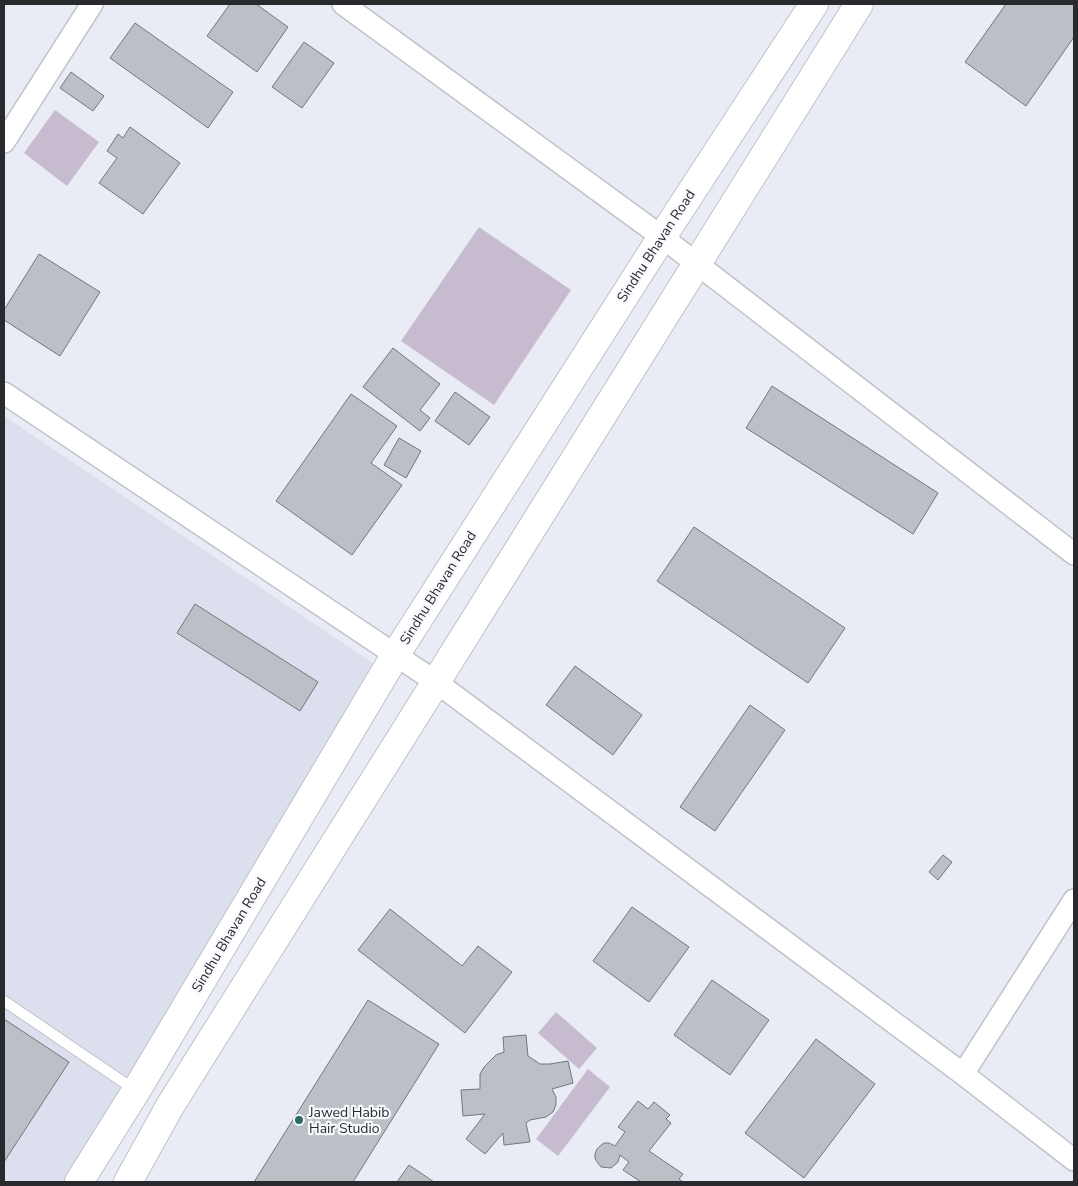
<svg xmlns="http://www.w3.org/2000/svg" width="1078" height="1186" font-family="'Nunito Sans',sans-serif">
<style>
.built{fill:#dbdfee}
.green{fill:#c7bbd0}
.building{fill:#bac0c6;stroke:#72777d}
.lines{fill:none;stroke-linecap:round;stroke-linejoin:round}
.lane-casing{stroke:#bfc2c9;stroke-width:12}
.street-casing{stroke:#bfc2c9;stroke-width:24}
.secondary-casing{stroke:#bfc2c9;stroke-width:30}
.lane{stroke:#fff;stroke-width:10}
.street{stroke:#fff;stroke-width:21}
.secondary{stroke:#fff;stroke-width:28}
.poi-dot{fill:#2b6c5c;stroke:#f8f9fe;stroke-width:2}
.labels{text-anchor:middle;dominant-baseline:central;stroke-width:4.5;stroke-linejoin:round;paint-order:stroke}
.street-label{font-size:14px;fill:#292a2d;stroke:#f8f9fe}
.poi-label{font-size:14px;fill:#292a2d;stroke:#f8f9fe;text-anchor:start}
</style>
<rect width="100%" height="100%" fill="#e9ecf4"/>
<!-- built -->
<path class="built" d="M4 416 373 663 66 1182H4Z"/>
<!-- green -->
<g class="green">
<path d="M55 110 99 142 67 186 24 153Z"/>
<path d="M479 227 571 290 494 405 401 341Z"/>
<path d="M556 1012 597 1048 579 1069 538 1033Z"/>
<path d="M588 1069 610 1087 558 1156 536 1139Z"/>
</g>
<!-- building -->
<g class="building">
<path d="M230 4H256L288 27 257 72 207 36Z"/>
<path d="M1006 4H1074V37L1026 106 965 62Z"/>
<path d="M135 23 233 92 208 128 110 58Z"/>
<path d="M304 42 334 63 302 108 272 87Z"/>
<path d="M71 72 104 96 93 111 60 88Z"/>
<path d="M130 127 180 163 143 214 99 183 117 158 107 151 118 134 123 138Z"/>
<path d="M39 254 100 292 60 356 4 320V310Z"/>
<path d="M393 348 440 384 420 410 430 418 420 431 363 387Z"/>
<path d="M772 386 938 493 913 534 746 428Z"/>
<path d="M455 392 490 417 469 445 435 421Z"/>
<path d="M351 394 397 426 371 463 402 485 352 555 276 501Z"/>
<path d="M399 438 421 451 406 478 384 465Z"/>
<path d="M694 527 845 628 808 683 657 581Z"/>
<path d="M195 604 318 682 300 711 177 633Z"/>
<path d="M575 666 642 715 613 755 546 705Z"/>
<path d="M750 705 785 730 715 831 680 807Z"/>
<path d="M943 855 952 862 938 880 929 872Z"/>
<path d="M632 907 689 947 649 1002 593 961Z"/>
<path d="M390 909 462 966 478 946 512 972 465 1033 358 950Z"/>
<path d="M712 980 769 1020 730 1075 674 1035Z"/>
<path d="M368 1000 439 1044 353 1182H254Z"/>
<path d="M4 1019 69 1062 4 1162Z"/>
<path d="M526 1035 528 1056 540 1064H550L568 1061 573 1083 552 1089 556 1097V1105L553 1112 546 1117 530 1120 526 1123 530 1142 504 1145 503 1133 485 1154 466 1139 485 1114 463 1116 461 1090 480 1089V1074L484 1067 496 1055 504 1052 503 1037Z"/>
<path d="M816 1039 875 1084 804 1178 745 1133Z"/>
<path d="M638 1101 648 1109 654 1102 670 1115 666 1119 671 1123 649 1151 683 1174 679 1179 683 1182H641L623 1170 629 1162 620 1155 618 1162 611 1168 601 1167 595 1159V1154L597 1149 600 1146 604 1143H609L615 1146 625 1132 618 1127Z"/>
<path d="M409 1165 434 1182H397Z"/>
</g>
<g class="lines">
<!-- lane casing -->
<g class="lane-casing">
<path id="lane" d="M4 1001 135 1090"/>
</g>
<!-- street casing -->
<g class="street-casing">
<g id="street">
<path d="M343 4 662 237 1074 554"/>
<path d="M4 142 92 4"/>
<path d="M4 393 436 682 963 1074 1074 1160"/>
<path d="M963 1074 1074 900"/>
</g>
</g>
<!-- secondary casing -->
<g class="secondary-casing">
<g id="secondary">
<path d="M79 1182 136 1091 396 654 662 237 814 4"/>
<path d="M128 1182 170 1106 436 682 859 4"/>
</g>
</g>
<!-- lane -->
<use href="#lane" class="lane"/>
<!-- street -->
<use href="#street" class="street"/>
<!-- secondary -->
<use href="#secondary" class="secondary"/>
</g>
<!-- markers -->
<circle class="poi-dot" cx="299" cy="1120" r="5"/>
<g class="labels">
<!-- street labels -->
<g class="street-label">
<text transform="translate(656 246) rotate(-57)">Sindhu Bhavan Road</text>
<text transform="translate(438 588) rotate(-58)">Sindhu Bhavan Road</text>
<text transform="translate(229 935) rotate(-59)">Sindhu Bhavan Road</text>
</g>
<!-- poi labels -->
<g class="poi-label">
<text x="309" y="1112">Jawed Habib<tspan x="309" dy="16">Hair Studio</tspan></text>
</g>
</g>
<!-- border -->
<rect width="1078" height="1186" fill="none" stroke="#292a2d" stroke-width="10"/>
</svg>
